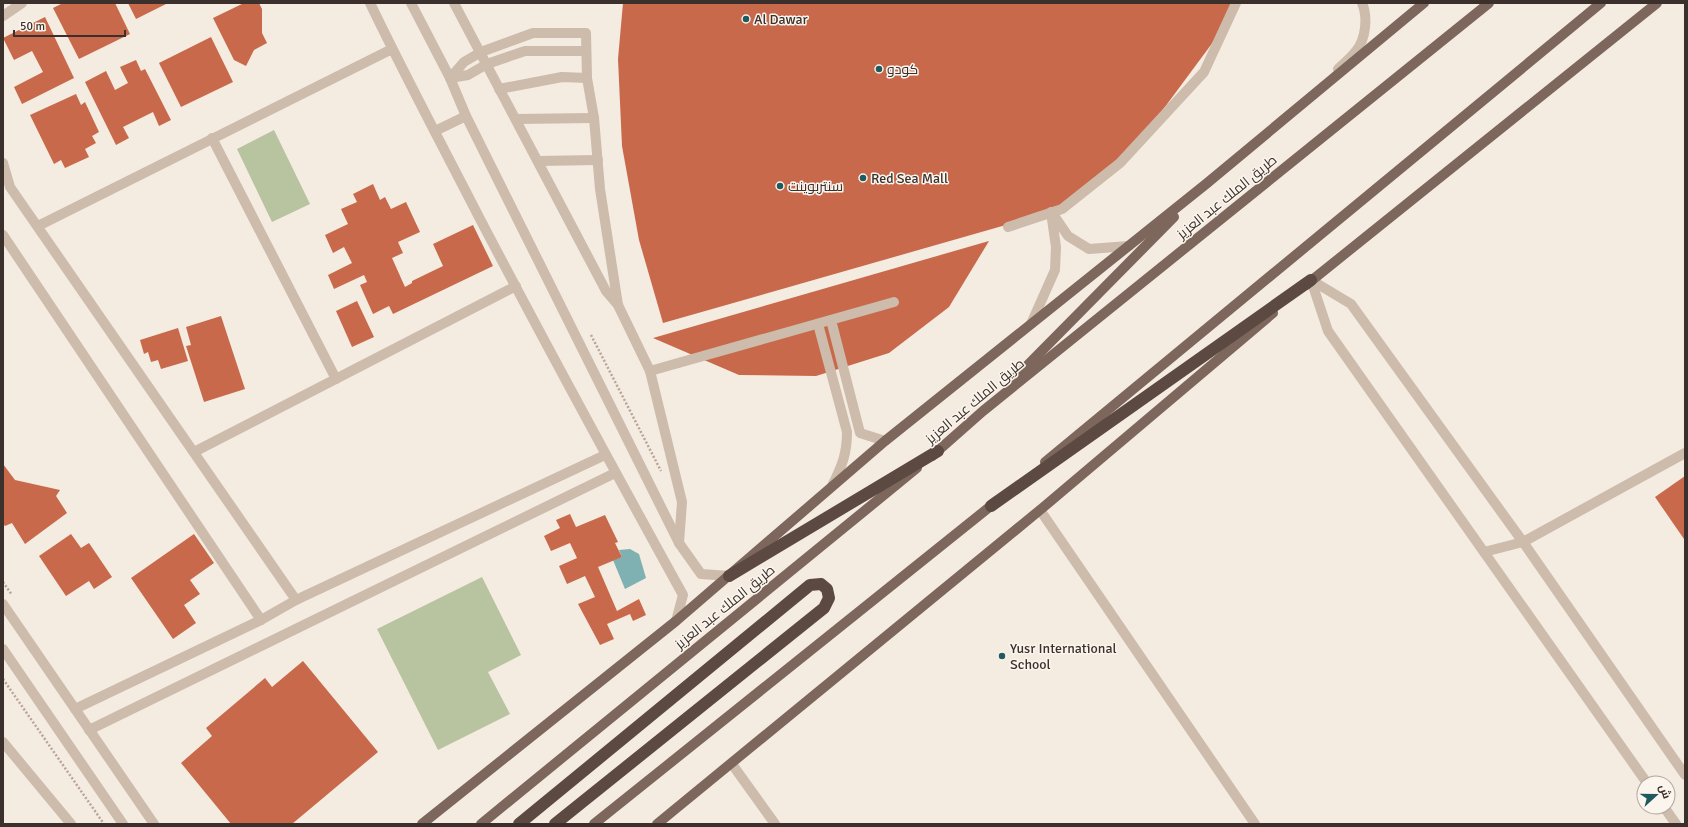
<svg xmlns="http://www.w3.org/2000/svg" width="1688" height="827" font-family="Signika,Cairo,sans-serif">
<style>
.green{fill:#b8c4a0}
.water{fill:#7fb0b2}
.building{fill:#c8694b}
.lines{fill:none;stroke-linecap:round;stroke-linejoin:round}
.path{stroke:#b9a596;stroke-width:2.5;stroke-dasharray:2 2;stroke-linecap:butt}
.minor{stroke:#cdbbac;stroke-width:10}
.major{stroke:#7d675c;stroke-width:10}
.highway{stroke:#5c4a42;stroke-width:12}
.poi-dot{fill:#1f5a5e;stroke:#fbf5ee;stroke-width:1.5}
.labels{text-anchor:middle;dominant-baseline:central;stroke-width:3;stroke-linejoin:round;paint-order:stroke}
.poi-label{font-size:14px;fill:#3b302b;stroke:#fbf5ee;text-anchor:start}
.street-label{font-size:14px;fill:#3b302b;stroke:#fbf5ee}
</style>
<rect width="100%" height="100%" fill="#f4ebe1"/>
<!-- green -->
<g class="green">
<path d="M274 130 310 204 272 222 237 149Z"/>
<path d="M482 577 521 655 488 672 510 714 438 750 377 629Z"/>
</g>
<!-- water -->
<path class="water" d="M630 549 639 554 646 578 625 589 613 560 622 557 619 550Z"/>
<!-- building -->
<g class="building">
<path d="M63 3H115L130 34 79 59 53 8Z"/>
<path d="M128 3H168L136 19Z"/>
<path d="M244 3H259L262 9V33L267 43 254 50 246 66 234 60 213 18Z"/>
<path d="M623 3H1231L1219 34 1139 142 1062 209 663 323 639 240 622 146 618 59Z"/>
<path d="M45 17 74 78 22 104 14 87 43 72 32 51 14 60 3 38Z"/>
<path d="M211 37 233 82 181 107 159 63Z"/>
<path d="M136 60 141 71 145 69 171 120 159 126 153 112 123 127 129 138 116 145 85 82 106 71 115 90 128 83 120 67Z"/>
<path d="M76 94 81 105 85 102 99 132 92 136 96 143 85 149 89 157 65 168 61 160 54 164 30 115Z"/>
<path d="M373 184 380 200 385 197 391 209 406 202 420 232 398 242 403 253 392 258 405 287 412 283V281L443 266 433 244 473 225 493 266 393 314 389 306 373 314 360 285 367 282 364 275 334 289 328 275 352 263 344 247 333 253 325 235 348 224 341 209 357 202 353 194Z"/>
<path d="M989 241 949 307 889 353 816 376 739 375 653 338Z"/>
<path d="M357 301 374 337 352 347 336 311Z"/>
<path d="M221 316 245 389 204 402 186 346 191 345 186 327Z"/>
<path d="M178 328 188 361 161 369 158 360 151 362 148 352 144 354 140 340Z"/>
<path d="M3 464 15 480 60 490 56 496 67 513 25 544 12 523 5 526 3 524Z"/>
<path d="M1685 476V539H1684L1655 497Z"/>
<path d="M570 514 576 527 605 515 618 542 615 543 622 557 598 567 617 611 639 599 646 615 633 621 630 614 607 624 614 639 600 645 578 604 595 597 585 576 567 584 559 566 577 558 570 543 551 551 544 536 560 528 556 520Z"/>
<path d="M71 534 81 548 89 543 112 577 94 589 89 581 66 596 39 556Z"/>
<path d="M194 534 214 563 190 580 200 594 184 605 196 623 173 639 131 578Z"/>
<path d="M303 661 378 752 292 824H231L181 763 212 736 206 728 265 678 272 687Z"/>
</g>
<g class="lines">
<!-- path -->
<g class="path">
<path d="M591 335 661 471"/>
<path d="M3 582 12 595"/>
<path d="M3 679 104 824"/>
</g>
<!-- minor -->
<g class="minor">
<path d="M370 3C405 76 443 147 480 219 546 345 614 470 683 595L676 621"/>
<path d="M411 3 450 78 466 116 679 543 701 574 729 576"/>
<path d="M454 3 606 291 618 305"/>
<path d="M3 16 22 3"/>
<path d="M1338 69C1344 63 1351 58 1356 51 1366 39 1368 17 1362 3"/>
<path d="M450 78 464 62 481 52 533 33H586L587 78 594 118 600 189 618 305 650 371 682 502 679 543"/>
<path d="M450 78 468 75 487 64 525 51H586"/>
<path d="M499 89 562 77 587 78"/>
<path d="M516 119 594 118"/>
<path d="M435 131 466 116"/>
<path d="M212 138 336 379"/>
<path d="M538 161 598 160"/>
<path d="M3 163 10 187 296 600"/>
<path d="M1053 214 1068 236 1089 249 1129 246"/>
<path d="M38 226 392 49"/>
<path d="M1008 227 1062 209 1120 163 1204 72 1236 3"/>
<path d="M3 235 261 620"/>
<path d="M1311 280 1351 304 1523 542 1685 775"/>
<path d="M1311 280 1328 331 1647 783"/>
<path d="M831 320 860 433 885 441"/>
<path d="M818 324 847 432C847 454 842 466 832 486"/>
<path d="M1031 324 1055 270 1056 247 1051 212"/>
<path d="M650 371 894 302"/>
<path d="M194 452 516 286"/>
<path d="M1040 510 1255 824"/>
<path d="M1484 552 1523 542 1685 453"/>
<path d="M3 604 154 824"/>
<path d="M3 649 123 824"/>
<path d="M75 709 261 620 296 600 605 455"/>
<path d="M89 730 615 473"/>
<path d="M3 742 71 824"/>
<path d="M732 764 775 824"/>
<path d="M1664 807 1676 824"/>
</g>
<!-- major -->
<g class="major">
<path d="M1306 285 1657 3"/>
<path d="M1015 378 1174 217"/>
<path d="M932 456 983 411 1489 3"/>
<path d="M1045 462 1601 3"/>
<path d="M422 824 676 621 885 441 1206 184 1424 3"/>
<path d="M481 824 917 468"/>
<path d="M594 824 997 501"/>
<path d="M657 824 1040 510 1273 313"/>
</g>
<!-- highway -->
<g class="highway">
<path d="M991 506 1311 280"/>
<path d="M729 576 938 451"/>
<path d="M519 824 810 585 821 584 827 589 829 598 824 608 555 824"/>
</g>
</g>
<!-- markers -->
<g class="poi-dot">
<circle cx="746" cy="19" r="4"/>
<circle cx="879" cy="69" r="4"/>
<circle cx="863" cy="178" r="4"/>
<circle cx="780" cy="186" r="4"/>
<circle cx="1002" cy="656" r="4"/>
</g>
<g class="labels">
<!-- poi labels -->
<g class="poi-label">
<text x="754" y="19">Al Dawar</text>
<text x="887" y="69">كودو</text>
<text x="871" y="178">Red Sea Mall</text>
<text x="788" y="186">سنتربوينت</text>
<text x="1010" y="648">Yusr International<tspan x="1010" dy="16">School</tspan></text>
</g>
<!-- street labels -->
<g class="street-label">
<text transform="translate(1227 197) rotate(-39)">طريق الملك عبد العزيز</text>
<text transform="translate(975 401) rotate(-40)">طريق الملك عبد العزيز</text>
<text transform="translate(725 607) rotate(-39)">طريق الملك عبد العزيز</text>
</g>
</g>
<!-- border -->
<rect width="1688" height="827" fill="none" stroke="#3b302b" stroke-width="8"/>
<!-- north arrow -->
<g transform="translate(1656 795) rotate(69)"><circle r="19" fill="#fbf5ee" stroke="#aea6a0"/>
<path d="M0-3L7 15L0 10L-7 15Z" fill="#1f5a5e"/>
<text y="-6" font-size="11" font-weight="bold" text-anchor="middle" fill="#3b302b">ش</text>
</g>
<!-- scale -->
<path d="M14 30v6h111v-6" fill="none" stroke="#3b302b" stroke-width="2"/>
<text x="20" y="30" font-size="12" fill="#3b302b" stroke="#fbf5ee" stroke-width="3" paint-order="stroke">50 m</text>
</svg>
